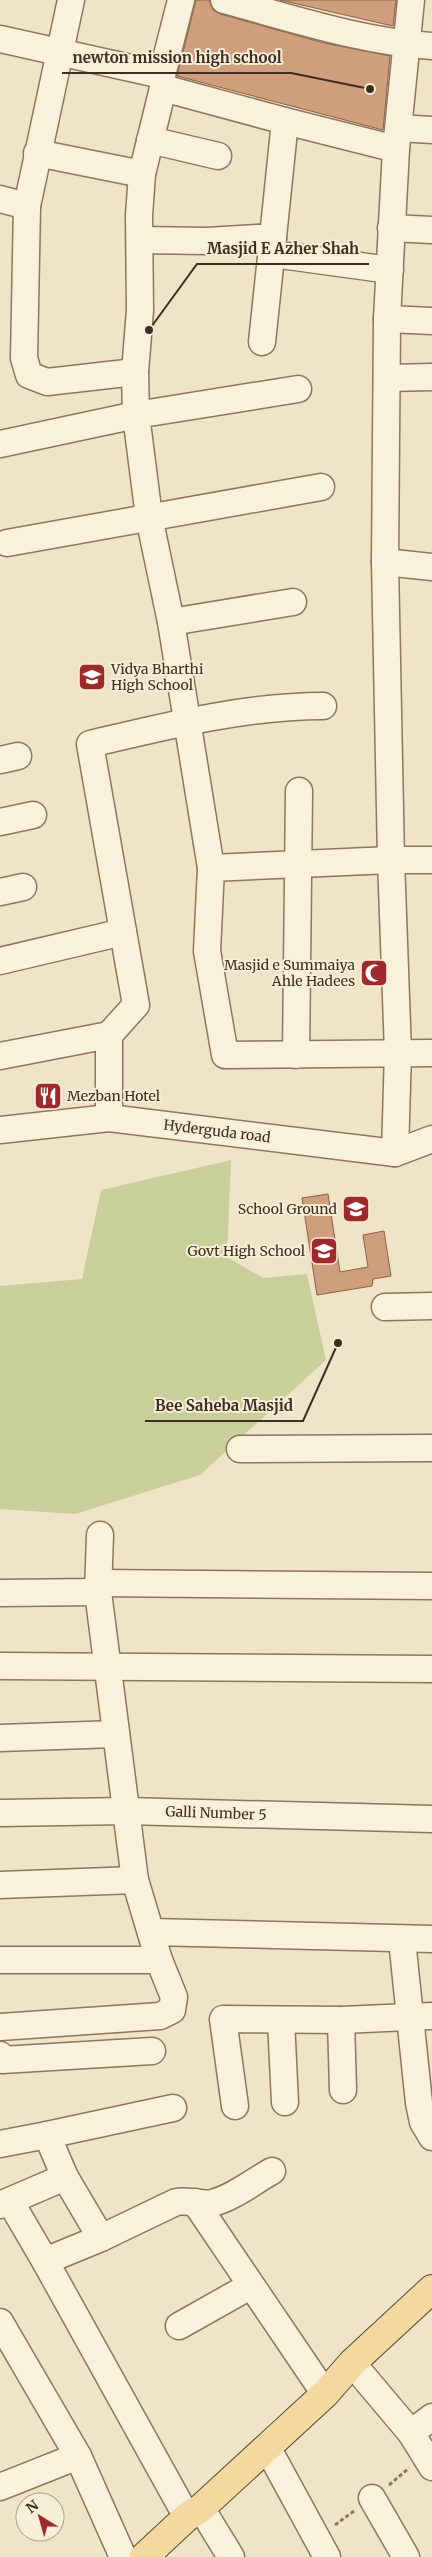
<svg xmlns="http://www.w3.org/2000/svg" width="432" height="2557" font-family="Merriweather,serif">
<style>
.green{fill:#c9cf9b}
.building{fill:#cf9f7d;stroke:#8d5f41}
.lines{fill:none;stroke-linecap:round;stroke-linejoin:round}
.minor-casing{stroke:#8d765c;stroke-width:29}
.major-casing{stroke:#5b4430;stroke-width:30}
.path{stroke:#8d765c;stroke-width:3;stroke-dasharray:4 2.5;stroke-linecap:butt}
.minor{stroke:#faf1dc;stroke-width:26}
.major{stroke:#f3d9a0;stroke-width:28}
.labels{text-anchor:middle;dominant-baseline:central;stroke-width:4;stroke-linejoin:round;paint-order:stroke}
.poi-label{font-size:14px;fill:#3d2e20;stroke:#f7eed8;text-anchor:end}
.street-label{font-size:14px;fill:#3d2e20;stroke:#f7eed8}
.leader{fill:none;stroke:#3d2e20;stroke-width:2}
.callout-dot{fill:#3d2e20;stroke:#f7eed8;stroke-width:2}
.callout-label{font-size:15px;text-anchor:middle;font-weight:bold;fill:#3d2e20;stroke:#f7eed8;stroke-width:4;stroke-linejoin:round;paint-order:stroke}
</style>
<rect width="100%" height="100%" fill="#f0e4c8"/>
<!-- green -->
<path class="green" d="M231 1160 227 1257 263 1278 307 1274 326 1360 200 1475 75 1514 0 1509V1286L82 1279 101 1190Z"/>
<!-- building -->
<g class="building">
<path d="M196 0H209L213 10 220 14 324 43 390 56 383 130 177 76Z"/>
<path d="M280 0H396L393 26Z"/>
<path d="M328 1194 340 1272 368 1267 363 1235 384 1231 391 1276 373 1279 372 1286 317 1295 302 1198Z"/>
</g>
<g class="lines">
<!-- minor casing -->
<g class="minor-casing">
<g id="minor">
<path d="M71 0 27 206 24 358 29 375 47 382 135 372"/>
<path d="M224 0C291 18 363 42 432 46"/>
<path d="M0 39 162 75 181 0"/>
<path d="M162 75 163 88 142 174 139 215 140 310 135 372 136 415 149 517 171 622 211 868 207 951 225 1055 432 1053"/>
<path d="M285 121 396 149"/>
<path d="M399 128 432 130"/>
<path d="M150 140 218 156"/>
<path d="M37 153 142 174"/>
<path d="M0 199 27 206"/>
<path d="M391 228 432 230"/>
<path d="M141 240 207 241 273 237 285 121 163 88"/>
<path d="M273 254 390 270"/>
<path d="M387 319 432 321"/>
<path d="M262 342 273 238"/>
<path d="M387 378 432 377"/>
<path d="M0 444 136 415 298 389"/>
<path d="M7 543 321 487"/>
<path d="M385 562 432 567"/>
<path d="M171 622 293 602"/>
<path d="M0 760 18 756"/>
<path d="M0 822 33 815"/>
<path d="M211 868 391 860H432"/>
<path d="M0 892 23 887"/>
<path d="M0 961 123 932"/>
<path d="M296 1055 299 791"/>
<path d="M0 1056 109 1035"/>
<path d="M109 1118V1035L136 1005 90 744C166 726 245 706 323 706"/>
<path d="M0 1130 109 1118 395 1153 432 1139"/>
<path d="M395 1153 398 1052 391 860 385 562 387 319 396 149 411 0"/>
<path d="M385 1307 432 1306"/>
<path d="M240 1449 432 1448"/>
<path d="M99 1583 432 1586"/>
<path d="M0 1593 98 1592"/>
<path d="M0 1666 432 1669"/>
<path d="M0 1738 116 1734"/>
<path d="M0 1813 126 1811 432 1819"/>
<path d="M0 1885 135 1880"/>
<path d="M151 1932 432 1939"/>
<path d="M402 1940 419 2103 423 2122 432 2137"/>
<path d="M0 1960H159"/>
<path d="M281 2020 285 2102"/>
<path d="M341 2020 343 2090"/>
<path d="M0 2027 160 2016 172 2010 174 1997 159 1960 135 1880 98 1592 100 1535"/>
<path d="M0 2055 2 2060 152 2051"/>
<path d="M235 2106 223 2019 341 2020 432 2016"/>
<path d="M47 2135 173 2108"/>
<path d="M0 2144 47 2135 65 2177 101 2238"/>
<path d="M10 2201 45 2261"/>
<path d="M195 2202 325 2394"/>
<path d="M0 2205 65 2177"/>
<path d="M0 2322 78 2456 123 2557"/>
<path d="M179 2326 250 2286"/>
<path d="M352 2363 411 2433 432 2467"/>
<path d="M411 2433 432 2417"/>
<path d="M267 2447 327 2557"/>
<path d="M0 2487 78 2456"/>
<path d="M372 2498 406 2557"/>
<path d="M201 2508 231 2557"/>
<path d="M187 2517 45 2261 101 2238 176 2202C188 2200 200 2205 212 2203 233 2198 254 2181 272 2171"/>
</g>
</g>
<!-- major casing -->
<g class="major-casing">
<path id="major" d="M144 2557 187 2517 201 2508 325 2394 352 2363 432 2289"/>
</g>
<!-- path -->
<g class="path">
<path d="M389 2485 409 2468"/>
<path d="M335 2525 354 2511"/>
</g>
<!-- minor -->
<use href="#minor" class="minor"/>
<!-- major -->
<use href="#major" class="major"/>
</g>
<!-- icons -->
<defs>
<g id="school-square" transform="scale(1.4375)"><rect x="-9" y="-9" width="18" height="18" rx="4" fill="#9e2a2b" stroke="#f7eed8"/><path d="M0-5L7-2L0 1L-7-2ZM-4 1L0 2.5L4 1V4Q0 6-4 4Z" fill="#fff"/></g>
<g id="mosque-square" transform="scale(1.4375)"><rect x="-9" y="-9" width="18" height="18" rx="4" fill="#9e2a2b" stroke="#f7eed8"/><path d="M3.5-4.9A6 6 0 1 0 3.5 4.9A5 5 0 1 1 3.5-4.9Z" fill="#fff"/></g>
<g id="restaurant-square" transform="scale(1.4375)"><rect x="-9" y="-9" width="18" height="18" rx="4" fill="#9e2a2b" stroke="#f7eed8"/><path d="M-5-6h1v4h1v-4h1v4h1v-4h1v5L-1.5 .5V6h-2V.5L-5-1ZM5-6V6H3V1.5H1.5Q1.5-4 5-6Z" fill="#fff"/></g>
</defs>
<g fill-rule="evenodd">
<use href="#school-square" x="92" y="677"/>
<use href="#mosque-square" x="374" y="973"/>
<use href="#restaurant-square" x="48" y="1096"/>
<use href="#school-square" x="356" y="1209"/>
<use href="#school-square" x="324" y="1251"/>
</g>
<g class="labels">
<!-- poi labels -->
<g class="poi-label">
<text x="111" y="669" text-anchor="start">Vidya Bharthi<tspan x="111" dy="16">High School</tspan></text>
<text x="355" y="965">Masjid e Summaiya<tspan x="355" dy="16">Ahle Hadees</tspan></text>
<text x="67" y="1096" text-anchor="start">Mezban Hotel</text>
<text x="337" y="1209">School Ground</text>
<text x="305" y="1251">Govt High School</text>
</g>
<!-- street labels -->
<g class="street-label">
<text transform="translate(217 1131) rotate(7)">Hyderguda road</text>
<text transform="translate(216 1813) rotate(2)">Galli Number 5</text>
</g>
</g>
<!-- callouts -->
<path class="leader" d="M370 89L291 73H62M149 330L197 264H369M338 1343L303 1421H145"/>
<g class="callout-dot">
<circle cx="370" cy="89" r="5"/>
<circle cx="149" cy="330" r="5"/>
<circle cx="338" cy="1343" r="5"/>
</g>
<g class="callout-label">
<text x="177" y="63">newton mission high school</text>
<text x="283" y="254">Masjid E Azher Shah</text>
<text x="224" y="1411">Bee Saheba Masjid</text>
</g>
<!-- north arrow -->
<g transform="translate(40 2517) rotate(323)"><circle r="24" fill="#f7eed8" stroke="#ada18e"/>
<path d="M0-4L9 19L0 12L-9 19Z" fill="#9e2a2b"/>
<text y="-8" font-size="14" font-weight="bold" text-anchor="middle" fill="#3d2e20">N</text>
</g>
</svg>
